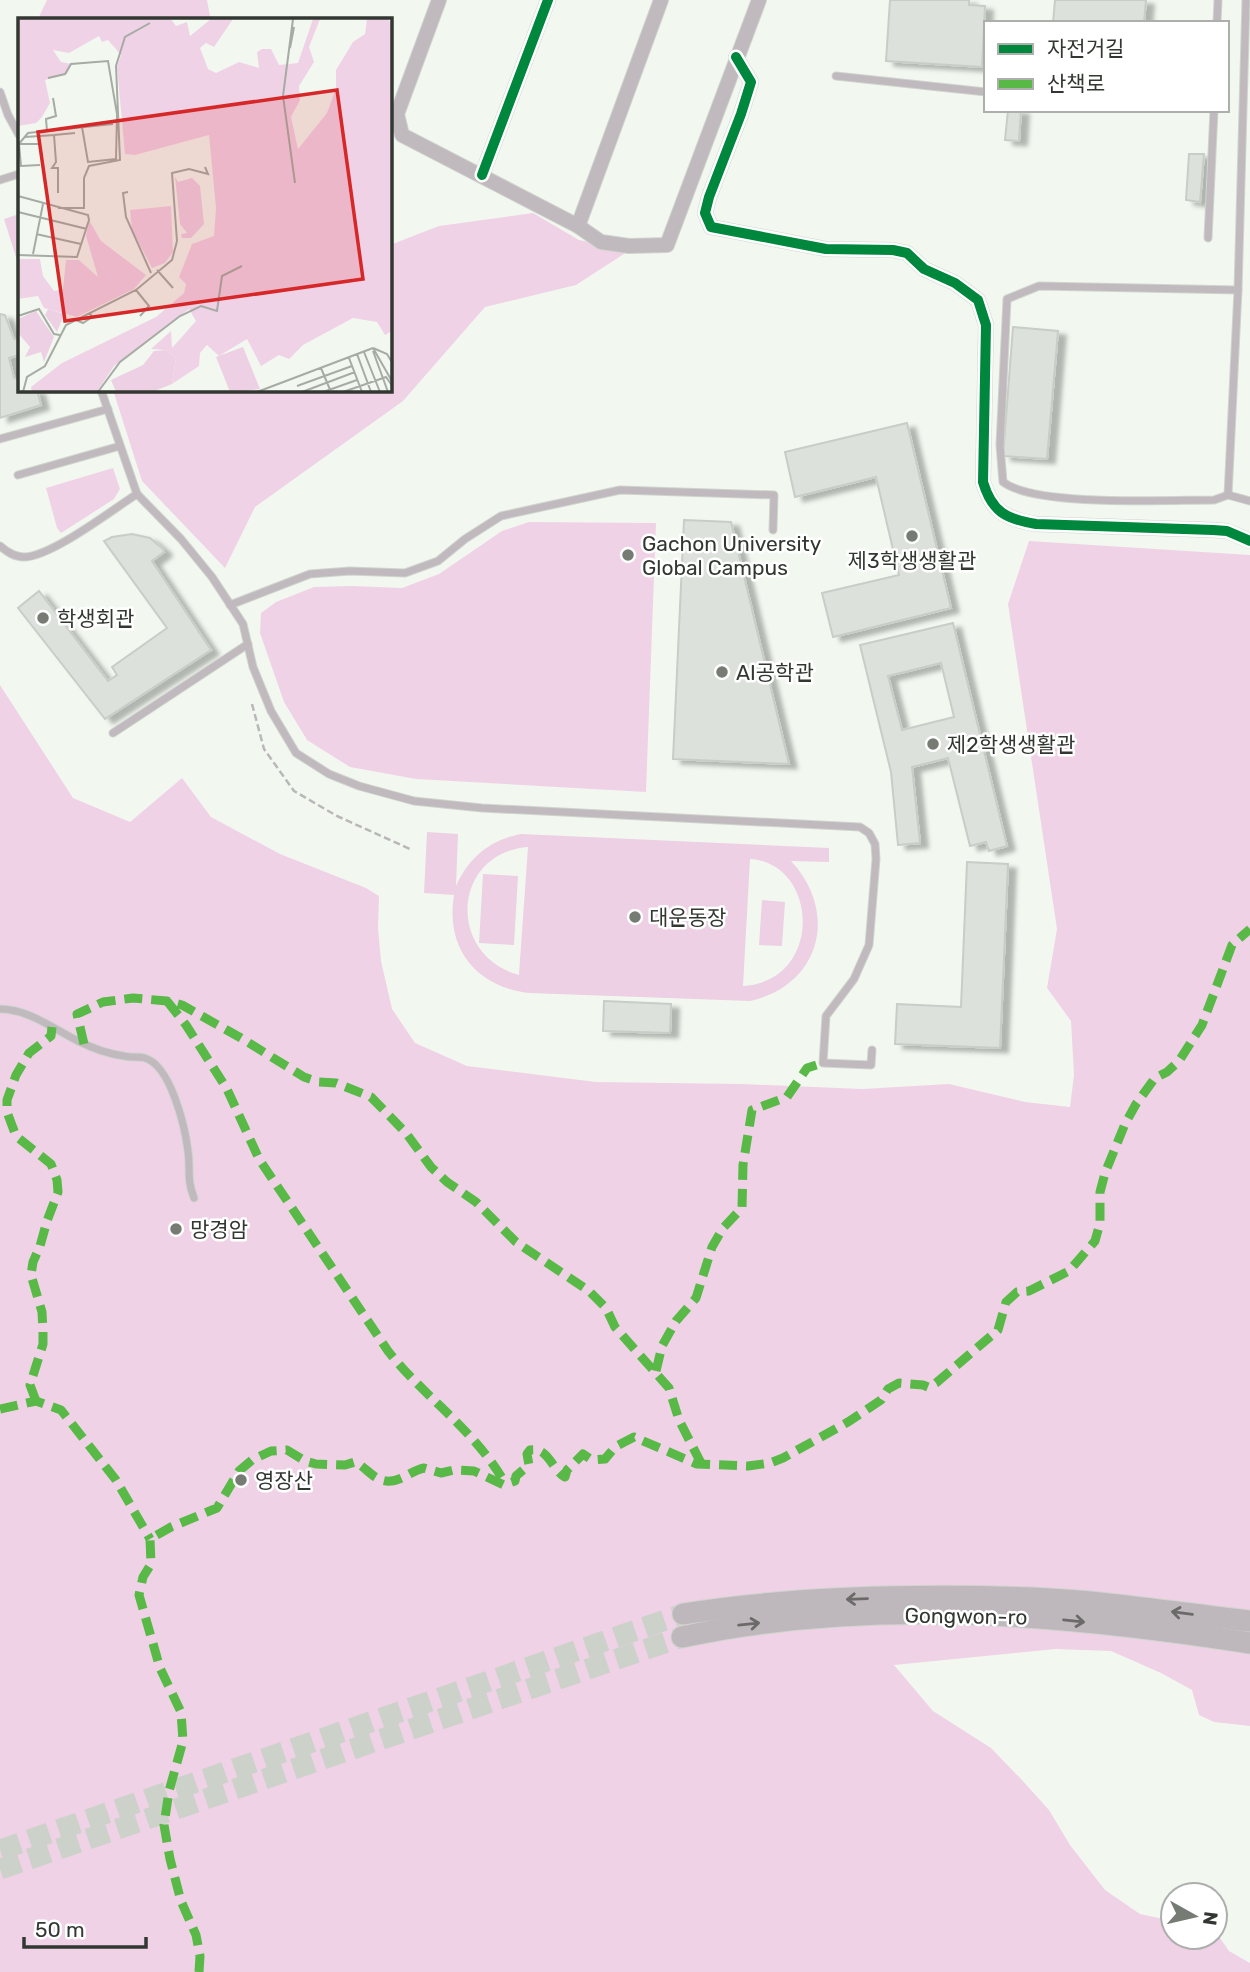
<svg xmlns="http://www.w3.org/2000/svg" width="1250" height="1972" font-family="Rubik,'Noto Sans KR',sans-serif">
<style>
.green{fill:#edd0e3;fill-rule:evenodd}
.forest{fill:#f0d2e6}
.building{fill:#dce1db;stroke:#c8cdc7;stroke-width:2;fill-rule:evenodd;filter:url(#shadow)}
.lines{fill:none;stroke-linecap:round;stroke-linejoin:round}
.secondary-tunnel{stroke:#ccd1ca;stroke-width:21;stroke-dasharray:21 10;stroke-linecap:butt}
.lane-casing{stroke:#d0d4cf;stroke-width:9}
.street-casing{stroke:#d0d4cf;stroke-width:16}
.secondary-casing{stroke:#d0d4cf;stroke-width:23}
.path{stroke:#bab7b8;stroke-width:2.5;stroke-dasharray:7 3.5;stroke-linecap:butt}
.lane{stroke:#c0b9bd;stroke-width:7}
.street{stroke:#c0b9bd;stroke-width:14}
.secondary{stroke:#beb7bb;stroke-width:21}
.quiet{stroke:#58b947;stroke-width:9;stroke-dasharray:18 9;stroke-linecap:butt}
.cycleway-casing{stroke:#fff;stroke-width:15}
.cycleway{stroke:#00873e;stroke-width:10}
.oneway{stroke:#6b6a69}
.poi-dot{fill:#767b74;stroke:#fff;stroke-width:2.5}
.labels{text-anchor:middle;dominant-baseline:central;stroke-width:5;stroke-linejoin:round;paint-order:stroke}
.poi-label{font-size:21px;fill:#333732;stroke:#fff;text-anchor:start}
.street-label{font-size:21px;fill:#333732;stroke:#fff}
.inset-road{fill:none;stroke:#a6aba4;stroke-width:2}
.view{fill:#d62828;fill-opacity:0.15;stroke:#d62828;stroke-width:3.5}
.inset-edge{fill:none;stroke:#333732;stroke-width:3.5}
</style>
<defs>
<filter id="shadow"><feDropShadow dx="8" dy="4.5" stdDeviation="2" flood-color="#0004"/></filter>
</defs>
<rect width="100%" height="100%" fill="#f2f8f0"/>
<!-- green -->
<g class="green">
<path d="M19 214V267L4 219Z"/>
<path d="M427 832 458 834 456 886C469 857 490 840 521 834L829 848V862L791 861C839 912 821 985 750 1001L529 993C476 987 445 948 454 895L424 893ZM528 847 519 974V975C446 955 452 853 528 847ZM750 859C819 863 824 981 743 986Z"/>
<path d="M483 874 518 876 514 945 479 943Z"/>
<path d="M762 900 785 902 782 946 759 945Z"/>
</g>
<!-- forest -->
<g class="forest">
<path d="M47 0H207L210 16 222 19H38Z"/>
<path d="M533 213 579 240 630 250 576 285 485 307 403 401 255 507 225 568 142 481 113 390H390V245L439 226Z"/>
<path d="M113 468 120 489 114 499 61 533 57 528 46 488Z"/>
<path d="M529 522 656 523 646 792 416 779 350 767 307 740 284 702 260 633 261 613 276 602 314 587 352 586 402 588 439 574 502 531Z"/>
<path d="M1029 541 1250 555V1726L1214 1722 1199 1715 1192 1690 1161 1673 1111 1651 1055 1649 894 1665 933 1711 991 1748 1021 1779 1049 1810 1070 1845 1105 1890 1140 1914 1173 1921V1937L1215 1936 1220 1938 1229 1951 1250 1963V1972H0V685L73 798 130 822 182 778 211 817 280 854 366 888 379 896 378 928 381 961 392 1009 415 1043 467 1066 596 1082 741 1084 862 1089 949 1084 1025 1102 1070 1107 1074 1075 1071 1021 1047 988 1057 929 1008 604Z"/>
</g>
<!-- building -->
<g class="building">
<path d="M890 0H969V5L985 6 982 67 886 61Z"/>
<path d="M1055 0H1146L1144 23H1053Z"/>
<path d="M1008 110H1021L1019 141 1005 140Z"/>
<path d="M1189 154H1204L1200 202 1186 200Z"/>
<path d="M0 314 5 315 14 339H19V355L9 358 14 378 19 379V390H37L41 405 0 418Z"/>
<path d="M1013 327 1058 331 1047 459 1003 456Z"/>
<path d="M907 423 951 608 833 637 822 593 899 575 876 477 795 497 785 452Z"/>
<path d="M684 520 731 522 789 764 673 759Z"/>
<path d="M132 534 150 538 163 549 164 552 152 561 211 650 105 719 18 608 39 591 108 681 117 675 112 667 167 628 104 541 112 537Z"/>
<path d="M953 623 1007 846 989 851 986 842 970 846 948 758 912 767 920 843 898 845 891 772 860 645ZM941 663 954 717 902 730 888 676Z"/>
<path d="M967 862 1008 864 1000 1048 895 1044 897 1004 961 1007Z"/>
<path d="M604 1001 671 1004 670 1033 603 1031Z"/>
</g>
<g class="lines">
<!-- secondary-tunnel -->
<g class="secondary-tunnel">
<path d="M0 1850 683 1614"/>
<path d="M0 1869 682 1637"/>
</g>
<!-- lane casing -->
<g class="lane-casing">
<g id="lane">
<path d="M1217 23 1218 0"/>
<path d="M836 76 986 92"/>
<path d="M0 92 8 115 19 135"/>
<path d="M0 180 19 174"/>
<path d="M1208 238 1214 110"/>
<path d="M1238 290 1039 286 1007 299 1000 445 1003 482C1036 507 1168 500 1214 500L1228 495 1250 501"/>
<path d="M101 390 137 494 181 539 212 577 243 624 253 667 271 711 296 753 329 774 359 786 414 801 482 808 860 827 869 833 875 844 876 859 869 945 854 979 826 1016 823 1063 871 1065 872 1050"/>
<path d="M0 439 108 409"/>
<path d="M18 475 120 446"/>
<path d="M1228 495 1238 290 1246 0"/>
<path d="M0 546C7 552 14 557 24 557 51 557 112 510 137 494"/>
<path d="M230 605 310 574 350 571 405 573 438 561 465 539 501 516 620 490 774 495 773 530"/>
<path d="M113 733 248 644"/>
<path d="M0 1009C28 1009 54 1029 78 1041 92 1048 109 1054 124 1056 130 1058 138 1056 145 1058 171 1066 185 1127 188 1151 191 1171 186 1177 194 1198"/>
</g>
</g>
<!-- street casing -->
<g class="street-casing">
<g id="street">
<path d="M439 0 397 114 402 135 578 226 601 242 629 246 667 245 759 0"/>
<path d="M736 57 751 82 741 114 709 197 705 213 711 227 826 249 893 250 907 253 924 269 955 283 978 300 986 325 983 482C992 512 1006 519 1036 524L1213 530 1227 531 1250 541"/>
<path d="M482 175 548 0"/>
<path d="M578 226 661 0"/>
</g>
</g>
<!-- secondary casing -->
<g class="secondary-casing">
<g id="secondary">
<path d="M683 1614C797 1596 917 1594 1033 1598 1105 1601 1178 1613 1250 1621"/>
<path d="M682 1637C869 1597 1063 1614 1250 1643"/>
</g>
</g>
<!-- path -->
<path class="path" d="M252 704 264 749 294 791 337 816 410 849"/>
<!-- lane -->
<use href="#lane" class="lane"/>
<!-- street -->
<use href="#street" class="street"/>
<!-- secondary -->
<use href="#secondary" class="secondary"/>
<!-- quiet -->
<g class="quiet">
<path d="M167 1001 186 1025 227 1089 259 1159 388 1351C425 1398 474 1429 505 1483"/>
<path d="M84 1044 77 1014 103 1002 133 998 167 1001 182 1005 241 1038 304 1077 319 1082 336 1083 371 1097 406 1133 431 1167 447 1182 476 1202 516 1242 589 1291 606 1308 615 1327 669 1388 679 1420 702 1465"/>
<path d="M656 1371 662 1346 676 1321 696 1298 712 1247 723 1228 742 1208 743 1165 752 1110 787 1097 807 1068 823 1063"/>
<path d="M36 1401 30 1385 43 1344V1331L42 1312 31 1275 33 1262 40 1246 47 1221 58 1192 57 1180 51 1164 16 1136 7 1112V1100L16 1075 29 1053 51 1036 52 1027"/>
<path d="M0 1409 36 1401 61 1410 116 1480 150 1539"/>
<path d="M199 1972 200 1956 196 1935 181 1901 170 1859 164 1825 169 1791 183 1741 181 1712 160 1668 139 1595 143 1577 151 1564 150 1539 171 1527 217 1508 239 1471 252 1460 271 1451 287 1450 305 1461 316 1464 345 1465 355 1462C364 1466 370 1475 379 1479 396 1487 409 1471 424 1468L441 1473 454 1470 474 1471 504 1485 515 1481 516 1476 529 1465 527 1454 530 1450C549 1447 551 1469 565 1477L567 1470 583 1454 592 1460 605 1459 615 1447 634 1437 697 1464 748 1466 770 1463 783 1458 848 1422 881 1400 888 1389 899 1383 923 1385 928 1387 936 1383 998 1330 1006 1302 1017 1292 1029 1291 1069 1271 1095 1241 1100 1223V1192L1105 1173 1125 1124 1136 1104 1155 1078 1167 1072 1179 1061 1202 1025 1232 945 1250 929"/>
</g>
<!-- cycleway casing -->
<g class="cycleway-casing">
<g id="cycleway">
<path d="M736 57 751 82 741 114 709 197 705 213 711 227 826 249 893 250 907 253 924 269 955 283 978 300 986 325 983 482C992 512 1006 519 1036 524L1213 530 1227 531 1250 541"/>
<path d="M482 175 548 0"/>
</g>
</g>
<!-- cycleway -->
<use href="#cycleway" class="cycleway"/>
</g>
<!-- one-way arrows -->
<defs><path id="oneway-shaft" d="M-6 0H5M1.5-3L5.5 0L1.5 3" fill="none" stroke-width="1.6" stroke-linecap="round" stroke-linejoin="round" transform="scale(1.75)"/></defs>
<g class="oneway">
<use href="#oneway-shaft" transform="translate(857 1599) rotate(178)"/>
<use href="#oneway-shaft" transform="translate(1182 1613) rotate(-173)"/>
<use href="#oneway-shaft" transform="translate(1074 1621) rotate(6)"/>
<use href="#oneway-shaft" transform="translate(749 1624) rotate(-6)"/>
</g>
<!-- markers -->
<g class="poi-dot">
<circle cx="912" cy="536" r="7"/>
<circle cx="628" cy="555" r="7"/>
<circle cx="43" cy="618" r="7"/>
<circle cx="722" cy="672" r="7"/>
<circle cx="933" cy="744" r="7"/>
<circle cx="635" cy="917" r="7"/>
<circle cx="176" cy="1229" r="7"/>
<circle cx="241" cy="1480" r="7"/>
</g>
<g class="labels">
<!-- poi labels -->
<g class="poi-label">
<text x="642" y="543">Gachon University<tspan x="642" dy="24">Global Campus</tspan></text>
<text x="912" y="560" text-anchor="middle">제3학생생활관</text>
<text x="57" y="618">학생회관</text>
<text x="736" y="672">AI공학관</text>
<text x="947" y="744">제2학생생활관</text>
<text x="649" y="917">대운동장</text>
<text x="190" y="1229">망경암</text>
<text x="255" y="1480">영장산</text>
</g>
<!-- street labels -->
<g class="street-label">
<text transform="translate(966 1616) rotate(1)">Gongwon-ro</text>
</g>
</g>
<!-- overview -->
<g transform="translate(18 18)">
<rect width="374" height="374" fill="#f2f8f0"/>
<path d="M157 159 160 164 174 160 182 168 186 206 173 220H164L163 216 169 215 162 206ZM30 291 46 296 39 314 27 297ZM18 293 36 319 26 344 23 334 7 339 12 329 0 315V301ZM225 329 242 371 212 374 198 339ZM148 332 158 340 154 366 134 374H98L93 362 125 347 136 333Z" fill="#edd0e3"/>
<path d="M0 1H153L158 8 169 4 172 18 193 1H215L196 29 188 25 182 30 190 51 198 55 221 44 241 50 239 34 244 31H253L261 47 280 45 295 1H302L291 29 296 44 281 68 282 82 273 99 280 131 309 95 318 70V52L335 24 347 16 349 1H370L375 8 374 313 367 317 359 304 335 300 285 327 271 341 261 337 243 348 229 321 201 338 189 327 182 335 181 348 154 366 158 340 148 332 133 331 153 313 154 330 178 303 171 291 96 348 79 374H14L13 369 44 345 138 299 166 275 168 266 161 259 174 226 196 218 198 190 191 117 117 137 107 136 99 49 103 37 90 22 84 24 81 18 51 35 35 32 43 44 54 46 49 56 27 62 32 85 24 99 18 105 0 108ZM153 188 155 234 147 245 134 250 114 212 112 192ZM71 202 83 223 128 257 116 271 59 299 26 290 20 278 0 281V241H22L25 258 36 273 45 271 48 242H61L80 259 68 218Z" fill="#f0d2e6"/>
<path class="inset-road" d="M275 1 265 78 277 165M272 30 276 9M30 60 47 56 53 46 90 43 99 96 98 141 70 144 64 109M29 113 28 101 38 98 35 80M36 117 57 115M7 119 36 117 38 144 34 150H40V175M20 126H1L3 148 22 147M0 127 10 115 95 106M110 174 105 175 108 199 133 255M0 178 70 197 71 202 59 239 0 237M40 190H66V160L71 148 102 142 98 48 107 19 132 5M0 194 69 211M18 216 63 226M15 236 25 186M139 252 155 270M118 272 131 288 122 298M0 298 21 291 36 316 42 317M58 302 65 305 74 299 72 295M355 330 375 365M355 330 369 336 375 346M355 333 370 374M346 334 362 374M339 336 353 374M331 340 344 374M303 350 313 374M279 368 334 348M5 374 9 359 27 348 48 307 118 272 154 242 159 223 154 155 171 151 190 156 187 149M80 374 102 344 162 298 183 288 199 293 204 258 224 248M239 374 355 330M284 374 337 354M305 374 339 362M325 374 368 359 375 369"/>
<path class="view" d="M319 72 345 261 47 303 20 114Z"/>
<rect width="374" height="374" class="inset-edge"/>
</g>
<!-- legend -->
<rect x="984" y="21" width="245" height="91" fill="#ffffff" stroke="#adafad" stroke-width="2"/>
<rect x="998" y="44" width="35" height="10" fill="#00873e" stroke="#adafad" stroke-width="2"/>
<text x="1047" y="56" font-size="21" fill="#333732">자전거길</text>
<rect x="998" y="79" width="35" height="10" fill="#58b947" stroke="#adafad" stroke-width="2"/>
<text x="1047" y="91" font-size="21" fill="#333732">산책로</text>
<!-- north arrow -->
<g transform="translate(1194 1916) rotate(98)"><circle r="33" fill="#ffffff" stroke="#adafad" stroke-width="2"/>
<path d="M0-5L12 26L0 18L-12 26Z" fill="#767b74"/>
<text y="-10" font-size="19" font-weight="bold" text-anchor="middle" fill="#333732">N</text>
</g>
<!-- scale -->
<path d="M24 1937v10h122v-10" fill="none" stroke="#333732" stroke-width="3.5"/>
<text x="35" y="1937" font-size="21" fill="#333732" stroke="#ffffff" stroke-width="5" paint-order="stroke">50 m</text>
</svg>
